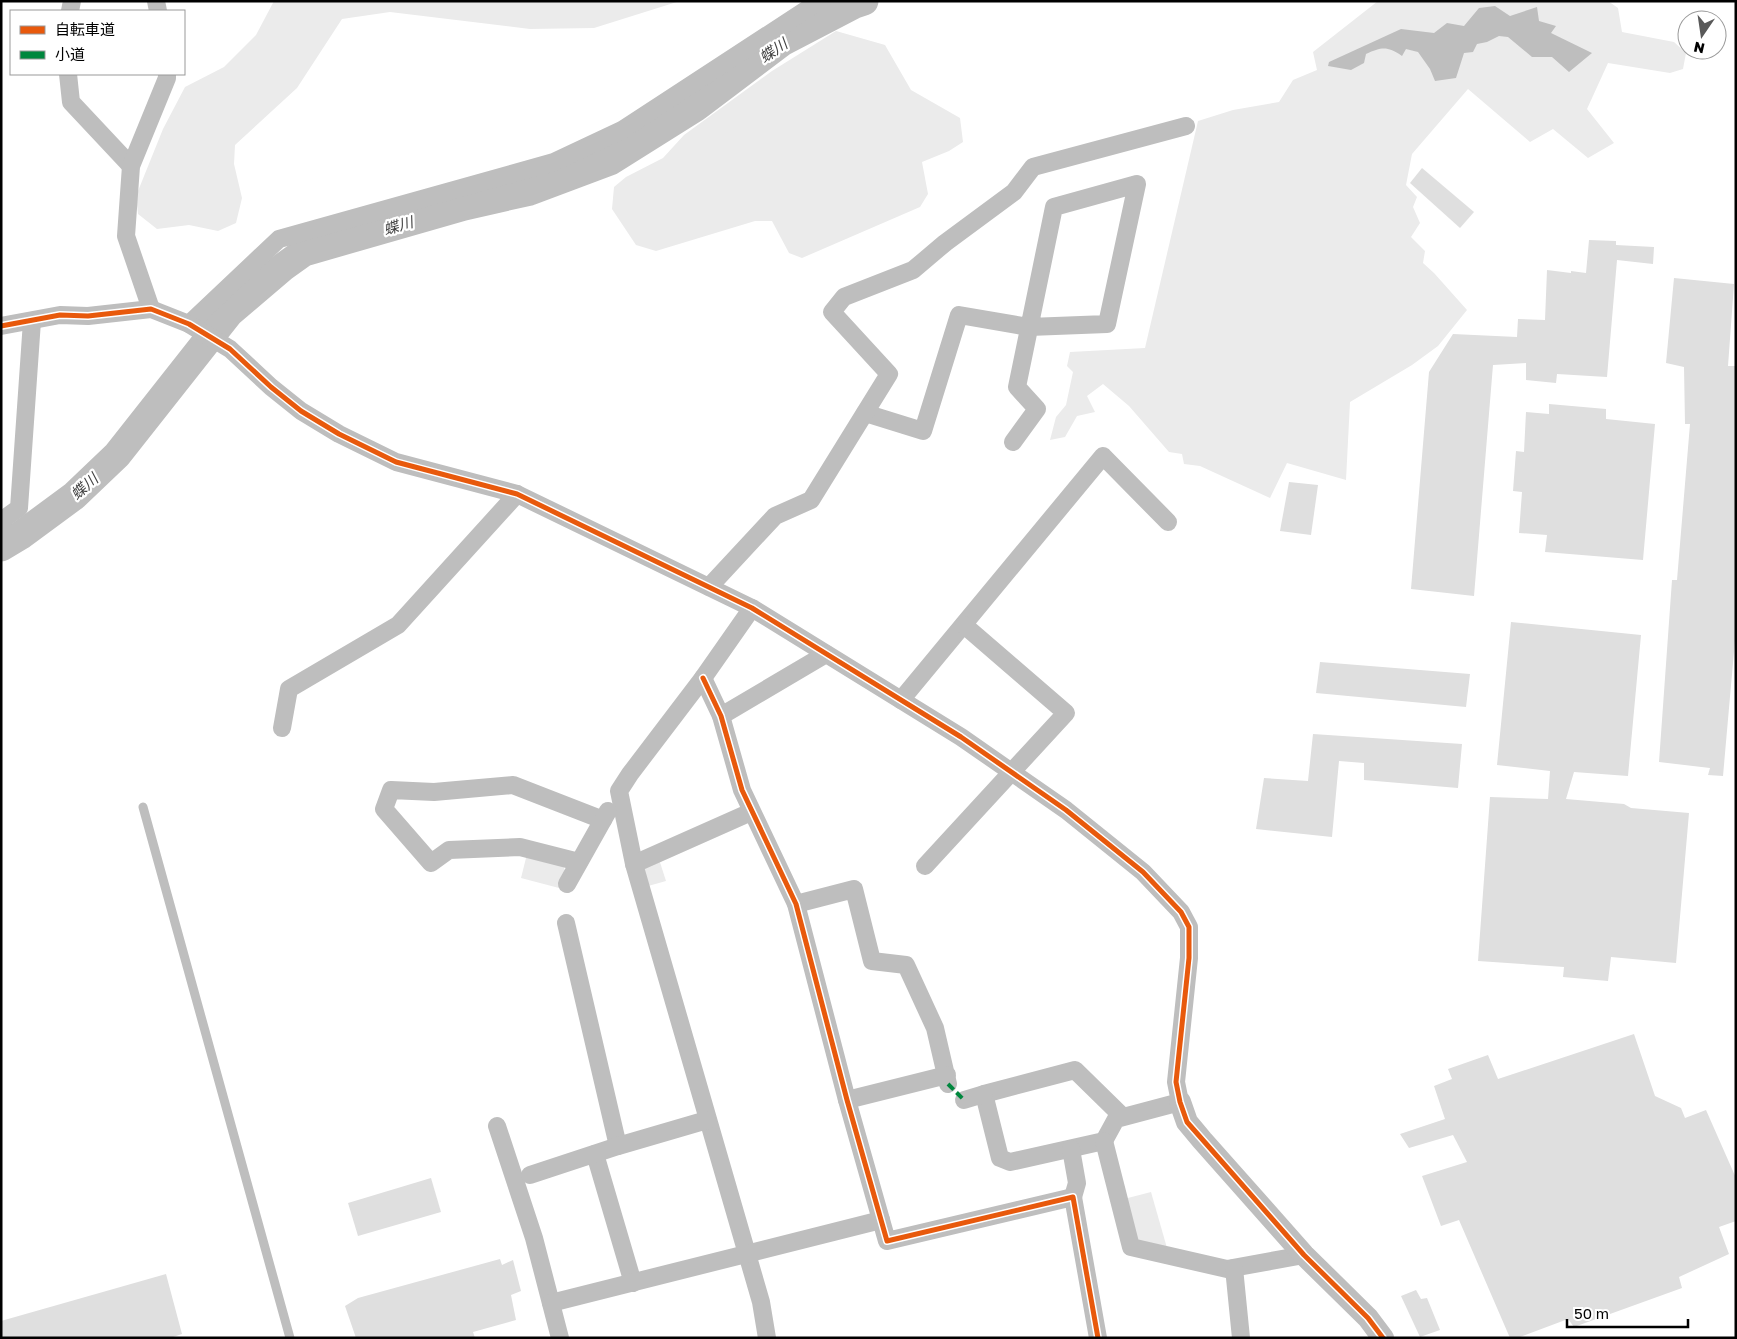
<svg xmlns="http://www.w3.org/2000/svg" width="1737" height="1339" font-family="'Golos Text','Noto Sans JP',sans-serif">
<style>
.green{fill:#ebebeb}
.water{fill:#bebebe}
.lines{fill:none;stroke-linecap:round;stroke-linejoin:round}
.river{stroke:#bebebe;stroke-width:29}
.building{fill:#dfdfdf}
.service{stroke:#bebebe;stroke-width:9}
.minor{stroke:#bebebe;stroke-width:18}
.tertiary{stroke:#bebebe;stroke-width:22}
.quiet{stroke:#00873e;stroke-width:4;stroke-dasharray:8 4;stroke-linecap:butt}
.cycleway-casing{stroke:#fff;stroke-width:8}
.cycleway{stroke:#e8590c;stroke-width:5}
.labels{text-anchor:middle;dominant-baseline:central;stroke-width:4.5;stroke-linejoin:round;paint-order:stroke}
.water-label{font-size:15px;font-style:italic;fill:#434343;stroke:#fff}
</style>
<rect width="100%" height="100%" fill="#fff"/>
<!-- green -->
<g class="green">
<path d="M274 1H680L594 28 530 29 390 12 342 19 297 88 235 145 234 164 242 198 236 223 218 231 189 225 157 229 138 214 136 196 163 129 185 87 224 67 256 35Z"/>
<path d="M1378 1H1608L1618 8 1622 32 1674 42 1686 53 1683 69 1670 73 1608 63 1587 109 1614 143 1588 158 1553 129 1530 142 1468 89 1412 154 1406 185 1417 197 1413 207 1420 223 1411 237 1425 251 1423 263 1434 273 1467 310 1438 346 1412 365 1350 402 1346 480 1287 463 1270 498 1200 466 1184 464 1182 454 1169 452 1129 406 1103 384 1087 396 1095 412 1077 416 1065 437 1050 440 1056 417 1066 405 1073 372 1067 366 1070 352 1145 348 1198 121 1233 110 1279 102 1293 80 1317 70 1313 52Z"/>
<path d="M836 31 885 45 911 90 960 118 963 142 949 151 922 162 928 194 920 207 802 258 789 253 772 221H755L656 251 636 245 612 209 614 187 626 177 663 158 684 135 772 71Z"/>
<path d="M657 853 666 881 641 888 634 864Z"/>
<path d="M527 854 562 862 565 871 559 888 521 878Z"/>
<path d="M1151 1192 1167 1248 1135 1241 1124 1199Z"/>
</g>
<!-- water -->
<path class="water" d="M1495 6 1510 16 1537 7 1539 21 1556 26 1551 33 1592 53 1569 72 1552 57H1532L1508 37 1499 36 1487 42 1477 44 1473 52 1464 53 1456 78 1435 81 1430 69 1418 52 1406 49 1402 56C1387 46 1382 47 1366 54L1364 63 1351 70 1328 66 1329 62 1401 29 1434 33 1447 23 1464 26 1479 8Z"/>
<g class="lines">
<!-- river -->
<path class="river" d="M1 547 21 535 74 496 117 455 229 313 283 267 304 252 464 206 530 191 610 161 696 107 782 42 855 4 864 1"/>
</g>
<!-- building -->
<g class="building">
<path d="M1422 168 1474 212 1460 228 1410 183Z"/>
<path d="M1589 240 1616 241V245L1654 247 1653 264 1617 260 1607 377 1557 374 1556 383 1526 380V363L1493 365 1474 596 1411 589 1429 372 1453 334 1517 337 1518 319 1545 320 1547 270 1571 273V271L1586 273Z"/>
<path d="M1674 278 1734 284 1728 366H1736V629L1723 776 1708 775 1710 768 1659 762 1672 580H1677L1690 424H1685L1684 367 1666 363Z"/>
<path d="M1549 404 1606 409V419L1655 424 1643 560 1545 552 1547 535 1519 533 1522 492 1513 491 1516 451 1524 452 1526 412 1549 414Z"/>
<path d="M1289 482 1318 485 1311 535 1280 531Z"/>
<path d="M1511 622 1641 635 1628 776 1574 772 1566 799 1624 804 1631 808 1689 813 1676 963 1611 957 1608 981 1563 977 1564 967 1478 961 1490 797 1548 799 1550 771 1497 765Z"/>
<path d="M1320 662 1470 674 1466 707 1316 693Z"/>
<path d="M1313 734 1462 744 1458 788 1364 780V763L1339 761 1332 837 1256 829 1264 778 1308 781Z"/>
<path d="M1634 1034 1655 1096 1681 1108 1685 1118 1706 1110 1736 1178V1221L1719 1227 1729 1254 1679 1277 1682 1288 1574 1327 1568 1319 1517 1338H1510L1459 1220 1441 1226 1422 1176 1467 1162 1453 1135 1409 1148 1400 1134 1445 1119 1434 1086 1452 1079 1448 1069 1488 1055 1498 1079Z"/>
<path d="M431 1178 441 1212 358 1236 348 1203Z"/>
<path d="M500 1259 502 1265 513 1260 521 1291 511 1295 516 1320 473 1332 475 1338H356L345 1306 358 1298Z"/>
<path d="M166 1274 182 1334 170 1338H1V1321Z"/>
<path d="M1416 1290 1421 1299 1427 1298 1440 1330 1420 1337 1401 1296Z"/>
</g>
<g class="lines">
<!-- service -->
<path class="service" d="M143 807 290 1338"/>
<!-- minor -->
<g class="minor">
<path d="M156 1 158 11"/>
<path d="M70 11 72 1"/>
<path d="M68 74 71 102 131 166"/>
<path d="M151 309 126 236 131 166 167 78V74"/>
<path d="M189 324 279 239 554 162 622 130 812 6 822 1"/>
<path d="M1 326 60 315 88 316 151 309 189 324 230 349 271 387 301 411 339 434 396 462 517 494 752 608 961 737 1066 810 1143 872 1181 912 1189 927V958L1176 1082 1180 1102 1116 1119 1104 1141 1010 1162 1000 1158 984 1094 1075 1070 1123 1117"/>
<path d="M865 413 923 431 959 315 1029 327 1107 324 1137 184 1054 207 1017 387 1037 409 1013 442"/>
<path d="M1 521 19 508 32 321"/>
<path d="M709 587 775 516 811 500 889 374 832 312 844 297 913 270 945 243 1014 192 1033 167 1186 126"/>
<path d="M752 608 703 678 630 774 619 791 634 864 761 1302 767 1338"/>
<path d="M703 678 721 716 742 790 796 904 847 1100 887 1241 1073 1197 1098 1338"/>
<path d="M901 700 1103 456 1168 522"/>
<path d="M721 716 826 654"/>
<path d="M282 728 289 689 398 625 517 494"/>
<path d="M579 862 520 847 449 850 431 863 384 809 391 790 434 792 513 785 603 820"/>
<path d="M634 864 751 812"/>
<path d="M925 866 1066 713 964 625"/>
<path d="M567 884 608 811"/>
<path d="M796 904 854 889 872 961 906 965 935 1028 948 1084"/>
<path d="M566 923 618 1146"/>
<path d="M847 1100 947 1075"/>
<path d="M964 1100 984 1094"/>
<path d="M497 1126 534 1238 560 1338"/>
<path d="M1104 1141 1131 1247 1227 1269 1304 1255"/>
<path d="M1071 1149 1077 1183 1073 1197"/>
<path d="M595 1154 633 1283"/>
<path d="M530 1175 618 1146 707 1120"/>
<path d="M1234 1268 1241 1338"/>
<path d="M551 1303 881 1220"/>
</g>
<!-- tertiary -->
<path class="tertiary" d="M1180 1102 1187 1122 1202 1140 1304 1255 1368 1318 1383 1338"/>
<!-- quiet -->
<path class="quiet" d="M948 1084 964 1100"/>
<!-- cycleway casing -->
<g class="cycleway-casing">
<g id="cycleway">
<path d="M1 326 60 315 88 316 151 309 189 324 230 349 271 387 301 411 339 434 396 462 517 494 752 608 961 737 1066 810 1143 872 1181 912 1189 927V958L1176 1082 1180 1102 1187 1122 1304 1255 1368 1318 1383 1338"/>
<path d="M703 678 721 716 742 790 796 904 847 1100 887 1241 1073 1197 1098 1338"/>
</g>
</g>
<!-- cycleway -->
<use href="#cycleway" class="cycleway"/>
</g>
<g class="labels">
<!-- water labels -->
<g class="water-label">
<text transform="translate(773 50) rotate(-34)">蝶川</text>
<text transform="translate(398 225) rotate(-16)">蝶川</text>
<text transform="translate(84 486) rotate(-42)">蝶川</text>
</g>
</g>
<!-- border -->
<rect width="1737" height="1339" fill="none" stroke="#000000" stroke-width="5"/>
<!-- legend -->
<rect x="10" y="10" width="175" height="65" fill="#ffffff" stroke="#999999"/>
<rect x="20" y="26" width="25" height="8" fill="#e8590c" stroke="#999999"/>
<text x="55" y="35" font-size="15" fill="#000000">自転車道</text>
<rect x="20" y="51" width="25" height="8" fill="#00873e" stroke="#999999"/>
<text x="55" y="60" font-size="15" fill="#000000">小道</text>
<!-- north arrow -->
<g transform="translate(1702 35) rotate(193)"><circle r="24" fill="#ffffff" stroke="#999999"/>
<path d="M0-4L9 19L0 12L-9 19Z" fill="#595959"/>
<text y="-8" font-size="14" font-weight="bold" text-anchor="middle" fill="#000000">N</text>
</g>
<!-- scale -->
<path d="M1567 1319v8h121v-8" fill="none" stroke="#000000" stroke-width="2.5"/>
<text x="1574" y="1319" font-size="15" fill="#000000" stroke="#ffffff" stroke-width="4" paint-order="stroke">50 m</text>
</svg>
